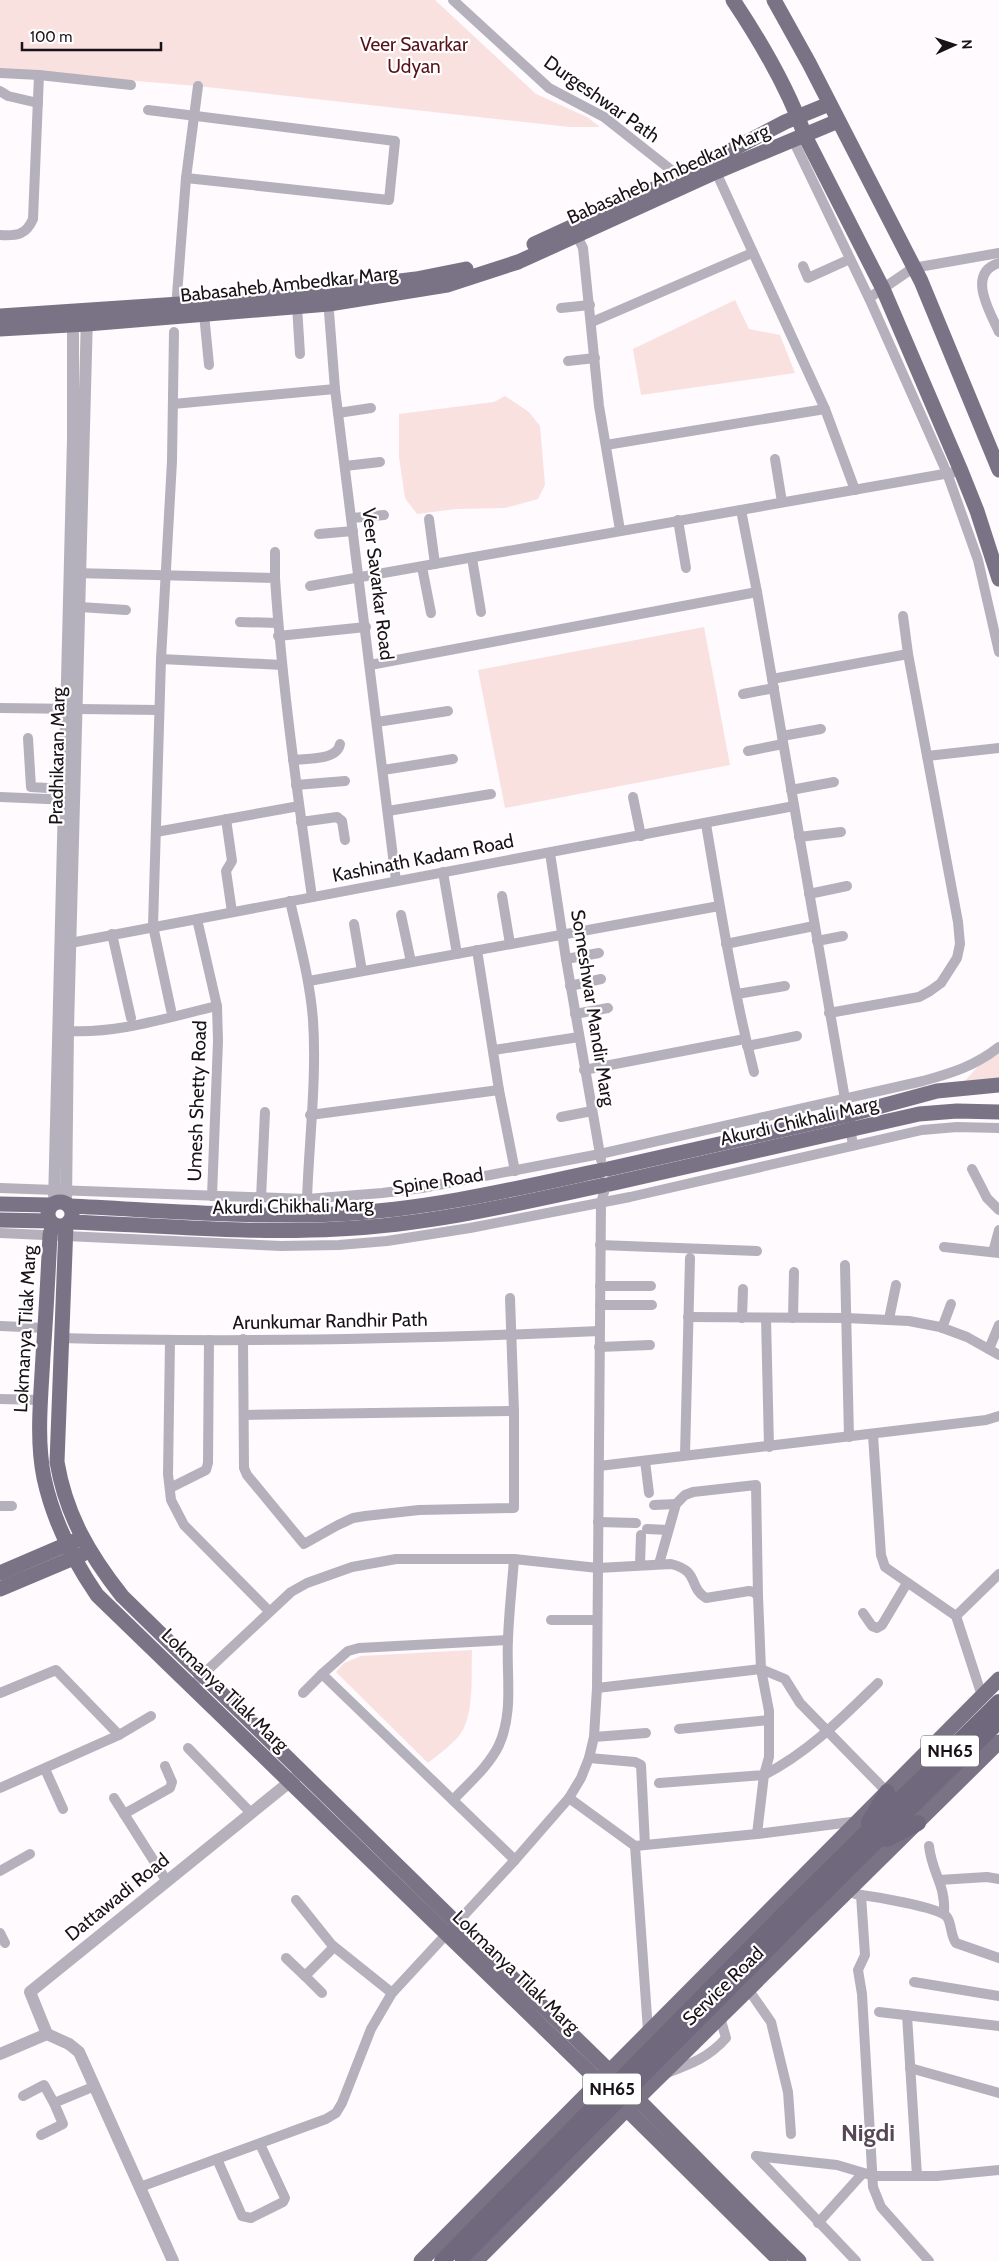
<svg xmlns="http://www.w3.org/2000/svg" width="999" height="2261" font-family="Cabin,sans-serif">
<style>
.green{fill:#f9e1e0}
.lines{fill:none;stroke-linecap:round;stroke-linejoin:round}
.minor{stroke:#b5b1bc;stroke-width:10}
.tertiary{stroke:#b5b1bc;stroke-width:12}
.primary{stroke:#7a7386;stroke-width:15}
.trunk{stroke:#70687c;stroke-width:16}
.trunk-bridge{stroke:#70687c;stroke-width:16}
.labels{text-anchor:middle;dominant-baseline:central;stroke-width:4.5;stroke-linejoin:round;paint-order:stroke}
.shield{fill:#fff;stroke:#5e595d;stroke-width:1}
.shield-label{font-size:18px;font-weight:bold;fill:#191218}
.park-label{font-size:19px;fill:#581219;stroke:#fff}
.street-label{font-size:19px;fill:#191218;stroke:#fff}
.district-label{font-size:24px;font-weight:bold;fill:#584657;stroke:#fff}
</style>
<rect width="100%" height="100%" fill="#fefafe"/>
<!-- green -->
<g class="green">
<path d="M0 0H435L536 94 587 117 600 127H570L198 86 0 70Z"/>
<path d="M735 300 749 329 780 335 795 373 641 395 633 349Z"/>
<path d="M505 396 529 412 540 426 545 485 538 499 505 508 456 509 417 514 405 498 399 457V414L494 402Z"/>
<path d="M704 627 730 765 505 808 478 670Z"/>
<path d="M999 1043V1082L963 1083Z"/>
<path d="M472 1650C471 1674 474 1705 464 1728 457 1742 440 1753 428 1763L336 1672 344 1663 361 1656Z"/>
</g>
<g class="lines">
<!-- minor -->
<g class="minor">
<path d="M453 0 549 88 604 117 680 177 682 182"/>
<path d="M0 73 39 75 131 85"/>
<path d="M0 91 8 96 38 103"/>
<path d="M148 110 395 141 389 200 186 178"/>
<path d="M793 140 869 298 947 473 978 560 999 652"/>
<path d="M716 172 825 409 855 490"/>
<path d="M574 230 583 248 599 406 620 530"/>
<path d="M0 235C17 236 26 235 33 219L39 75"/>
<path d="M999 263C966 273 990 312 999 332"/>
<path d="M803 266 808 278 850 259"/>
<path d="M869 298 913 268 999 253"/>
<path d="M328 299 335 389 396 881"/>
<path d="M297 306 300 354"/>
<path d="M176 308 186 178 198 86"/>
<path d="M561 308 590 305"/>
<path d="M204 314 209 365"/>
<path d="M592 322 752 253"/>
<path d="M568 361 595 358"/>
<path d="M173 404 335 389"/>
<path d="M338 413 371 408"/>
<path d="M606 445 825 409"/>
<path d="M775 459 782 502"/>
<path d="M345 466 380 462"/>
<path d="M741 510 757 592 853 1145"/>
<path d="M352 518 384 515"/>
<path d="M429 519 435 564"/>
<path d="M678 520 686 568"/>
<path d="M319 534 353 531"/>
<path d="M472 558 481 612"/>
<path d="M422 567 431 613"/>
<path d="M73 573 275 578C282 685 297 791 312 897"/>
<path d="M275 578V552"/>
<path d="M310 586 961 471"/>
<path d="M80 607 126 610"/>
<path d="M240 622 278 623"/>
<path d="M278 636 366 627"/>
<path d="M161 659 282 665"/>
<path d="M370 665 757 592"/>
<path d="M772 679 908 654"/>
<path d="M743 694 774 688"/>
<path d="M0 708 159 710"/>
<path d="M377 722 448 711"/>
<path d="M782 736 821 729"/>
<path d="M28 738 31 787 64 789"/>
<path d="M748 751 783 744"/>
<path d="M927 756 999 748"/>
<path d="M293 760C307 758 337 761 340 744"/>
<path d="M383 770 453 759"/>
<path d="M296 785 345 781"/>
<path d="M791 790 834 782"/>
<path d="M0 797 71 800"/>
<path d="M633 797 641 836"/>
<path d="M388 811 491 794"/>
<path d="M226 819 232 861 226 871 232 912"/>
<path d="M301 822 337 817 342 821 345 840"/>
<path d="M706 824C720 907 733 990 754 1072"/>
<path d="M156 832 299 806"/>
<path d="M799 837 841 832"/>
<path d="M550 853 566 959 601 1160"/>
<path d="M443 872 457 954"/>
<path d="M809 894 847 886"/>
<path d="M502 896 510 944"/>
<path d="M290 901C299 941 310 980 313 1020 317 1077 309 1142 307 1199"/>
<path d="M401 915 411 962"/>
<path d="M197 919 217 1006 218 1041 212 1196"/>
<path d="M354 924 362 971"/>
<path d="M112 934 131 1018"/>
<path d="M817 941 843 936"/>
<path d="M65 944 794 806"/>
<path d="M726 944 814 926"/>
<path d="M477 950 499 1090 515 1171"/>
<path d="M566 959 599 953"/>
<path d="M309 981 719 906"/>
<path d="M570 986 601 979"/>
<path d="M737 994 785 986"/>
<path d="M171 1010 153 926 161 659 172 461 174 332"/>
<path d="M829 1013 919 997 930 991 941 983 957 958 960 944 958 922 908 654 903 616"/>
<path d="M575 1014 608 1008"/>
<path d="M68 1031C118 1034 169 1017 217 1006"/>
<path d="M747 1046 797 1036"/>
<path d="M494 1050 579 1037"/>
<path d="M584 1070 745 1039"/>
<path d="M310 1115 499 1090"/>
<path d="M561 1117 592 1111"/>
<path d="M972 1169 987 1198 999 1210"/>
<path d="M0 1188 307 1199 382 1193 422 1188 600 1154 923 1081C952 1073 975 1066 999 1047"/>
<path d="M261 1198 265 1112"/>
<path d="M0 1233 281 1246 339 1245 387 1241 470 1228 630 1197 922 1130 957 1127 999 1128"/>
<path d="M600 1245 757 1251"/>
<path d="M944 1247 999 1253"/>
<path d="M993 1252 999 1230"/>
<path d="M845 1265 849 1437"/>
<path d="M600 1286H651"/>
<path d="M600 1305H652"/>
<path d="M688 1317 846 1318 909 1321 940 1327 967 1337 999 1355"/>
<path d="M742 1318 743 1289"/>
<path d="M766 1318 769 1447"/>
<path d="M793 1318 794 1272"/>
<path d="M889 1319 896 1285"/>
<path d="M0 1326 45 1328"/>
<path d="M942 1328 951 1304"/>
<path d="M60 1338C240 1343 420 1339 599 1331"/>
<path d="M243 1339 244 1468 247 1475 304 1544 338 1525 353 1518 365 1516 419 1510 514 1508V1411L510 1298"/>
<path d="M170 1341 168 1474 171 1500 184 1525 269 1611"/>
<path d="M599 1347 650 1345"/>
<path d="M989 1349 999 1325"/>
<path d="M0 1399 41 1400"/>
<path d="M245 1415 514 1411"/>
<path d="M873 1435 881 1555 885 1567 956 1616 982 1696"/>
<path d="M685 1455 690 1258"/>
<path d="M645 1461 649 1493"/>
<path d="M599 1466 986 1420 999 1416"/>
<path d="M170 1488 206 1470 208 1463 209 1340"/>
<path d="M654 1505 676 1504"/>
<path d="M0 1506H12"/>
<path d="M598 1522 636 1523"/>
<path d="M647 1529 668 1530"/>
<path d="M659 1564 676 1504 685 1495 693 1492 756 1485 758 1596"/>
<path d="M640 1565 641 1535"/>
<path d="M863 1613 872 1626 877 1628 882 1625 907 1583"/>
<path d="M956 1616 999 1574"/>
<path d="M551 1620H597"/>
<path d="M508 1640 359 1648 348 1651 322 1674 515 1860"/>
<path d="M198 1679 291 1592 307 1583 352 1567 396 1559H514L598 1568 671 1564C700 1571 688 1587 706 1598L749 1591 754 1592 758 1596 761 1669 769 1711V1757L764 1775 659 1783"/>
<path d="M597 1688 761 1669 785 1679 800 1703 887 1792"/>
<path d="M0 1693 56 1670 119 1735"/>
<path d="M303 1693 322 1674"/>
<path d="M679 1729 769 1720"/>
<path d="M594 1737 646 1733"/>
<path d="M188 1748 251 1813"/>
<path d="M589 1758 635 1762 641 1765 645 1845"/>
<path d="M45 1769 63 1809"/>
<path d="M0 1788 119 1735 151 1716"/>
<path d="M114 1798 166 1880"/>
<path d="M569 1798 635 1846 648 2031"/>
<path d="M453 1800C469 1783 489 1766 499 1745 514 1711 506 1675 508 1639 509 1612 512 1586 514 1559"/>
<path d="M124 1814 170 1788 172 1782 165 1766"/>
<path d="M757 1834 764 1775C809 1752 843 1717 878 1683"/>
<path d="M635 1846 757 1834 859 1821"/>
<path d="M929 1846C932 1874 946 1884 944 1914"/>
<path d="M0 1871 30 1854"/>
<path d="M939 1880 987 1877 999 1879"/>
<path d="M855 1894C870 1896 940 1907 947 1917 952 1924 950 1935 956 1943L999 1958"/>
<path d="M861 1895 865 1955 858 1970 862 1994 873 2187 881 2207 929 2261"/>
<path d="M296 1900 332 1945 392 1993"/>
<path d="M0 1933 5 1943"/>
<path d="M286 1958 305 1976"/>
<path d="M914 1982 999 1996"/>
<path d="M748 1989 771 2022 788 2092 791 2134"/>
<path d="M322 1993 305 1976 334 1947"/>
<path d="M879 2012 999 2026"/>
<path d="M907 2015 917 2176"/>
<path d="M910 2068 999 2093"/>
<path d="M667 2073C691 2064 708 2058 726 2038L720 2017"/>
<path d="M23 2096 44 2085 54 2103"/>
<path d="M41 2135 63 2124 54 2103 95 2086"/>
<path d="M756 2156 837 2165 874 2176H937L999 2170"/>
<path d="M756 2156 856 2261"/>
<path d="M217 2159 242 2216 251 2218 283 2202 285 2198 260 2144"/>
<path d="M140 2187 326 2119 336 2113 342 2103 371 2029 392 1993 515 1860 569 1798 581 1778 589 1758 594 1737 597 1688 601 1203 606 1185"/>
<path d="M818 2223 863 2173"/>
</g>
<!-- tertiary -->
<g class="tertiary">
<path d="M54 1203 73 439V315"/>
<path d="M66 1203 68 1028 87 315"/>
<path d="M47 2034 30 1992 297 1776"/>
<path d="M47 2034 69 2044 79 2052 173 2261"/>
<path d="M0 2054 47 2034"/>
</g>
<!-- primary -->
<g class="primary">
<path d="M733 0C759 39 789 91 805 136L883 289 961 471 977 511 999 579"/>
<path d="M774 0 809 63 921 281 999 470"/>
<path d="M534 244 680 177 785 122 829 104"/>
<path d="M0 316 254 299 416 279 466 269"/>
<path d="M0 329 87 324 329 304 447 285 518 262 716 172 838 121"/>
<path d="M608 1169 848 1115 937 1091 999 1085"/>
<path d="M610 1184 919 1114 957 1111 999 1112"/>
<circle cx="60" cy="1214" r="12"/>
<path d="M0 1204 50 1205"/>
<path d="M69 1206C158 1210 248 1218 337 1214 426 1210 515 1189 602 1170"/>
<path d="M0 1220 50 1221"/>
<path d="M69 1222C158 1225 249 1234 338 1229 428 1225 517 1204 604 1185"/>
<path d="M53 1224 50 1235C48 1276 46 1316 43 1356 41 1396 36 1439 44 1478 53 1519 73 1560 97 1595L584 2067 780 2261"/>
<path d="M66 1225 57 1462C66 1515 89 1554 122 1596L527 1992C621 2078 707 2172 799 2261"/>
<path d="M0 1573 77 1540"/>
<path d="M0 1589 83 1554"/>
<path d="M421 2261 999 1679"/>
<path d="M476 2261 627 2109 999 1742"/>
</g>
<!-- trunk -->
<g class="trunk">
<path d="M869 1822 887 1792"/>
<path d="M887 1839 918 1823"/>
<path d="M781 1917 999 1702"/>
<path d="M790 1927 999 1721"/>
</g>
<!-- trunk-bridge -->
<g class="trunk-bridge">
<path d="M462 2257 790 1927"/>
<path d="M442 2261 781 1917"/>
</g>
</g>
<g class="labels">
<!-- shield labels -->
<g class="shield">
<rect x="921" y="1735.5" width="58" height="31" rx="4"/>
<rect x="583" y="2073.5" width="58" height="31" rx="4"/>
</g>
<g class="shield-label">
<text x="950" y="1751">NH65</text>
<text x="612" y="2089">NH65</text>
</g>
<!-- park labels -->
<g class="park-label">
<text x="414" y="44">Veer Savarkar<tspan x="414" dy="22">Udyan</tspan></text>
</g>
<!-- street labels -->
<g class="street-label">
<text transform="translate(602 99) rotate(35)">Durgeshwar Path</text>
<text transform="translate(668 174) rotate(-24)">Babasaheb Ambedkar Marg</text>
<text transform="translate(289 284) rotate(-6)">Babasaheb Ambedkar Marg</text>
<text transform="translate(378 584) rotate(83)">Veer Savarkar Road</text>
<text transform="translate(57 756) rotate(-89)">Pradhikaran Marg</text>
<text transform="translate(423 858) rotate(-11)">Kashinath Kadam Road</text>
<text transform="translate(593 1008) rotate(81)">Someshwar Mandir Marg</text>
<text transform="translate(197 1101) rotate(-88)">Umesh Shetty Road</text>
<text transform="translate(799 1121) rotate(-13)">Akurdi Chikhali Marg</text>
<text transform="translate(438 1181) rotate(-9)">Spine Road</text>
<text transform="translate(293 1206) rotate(-1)">Akurdi Chikhali Marg</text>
<text transform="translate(330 1321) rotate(-1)">Arunkumar Randhir Path</text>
<text transform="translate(25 1329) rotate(-87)">Lokmanya Tilak Marg</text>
<text transform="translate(225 1690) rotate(44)">Lokmanya Tilak Marg</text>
<text transform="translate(117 1897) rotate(-39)">Dattawadi Road</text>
<text transform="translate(516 1972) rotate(44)">Lokmanya Tilak Marg</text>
<text transform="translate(723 1986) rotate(-44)">Service Road</text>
</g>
<!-- district labels -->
<g class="district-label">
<text x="868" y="2132">Nigdi</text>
</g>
</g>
<!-- north arrow -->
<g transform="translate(954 45) rotate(87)" stroke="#ffffff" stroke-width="4" paint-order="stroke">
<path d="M0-4L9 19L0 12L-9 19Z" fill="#191218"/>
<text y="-8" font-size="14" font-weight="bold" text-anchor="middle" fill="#191218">N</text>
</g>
<!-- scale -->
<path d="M22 42v8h139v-8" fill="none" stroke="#191218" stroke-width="2.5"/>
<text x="30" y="42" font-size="15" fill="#191218" stroke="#ffffff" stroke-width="4" paint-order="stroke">100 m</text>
</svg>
